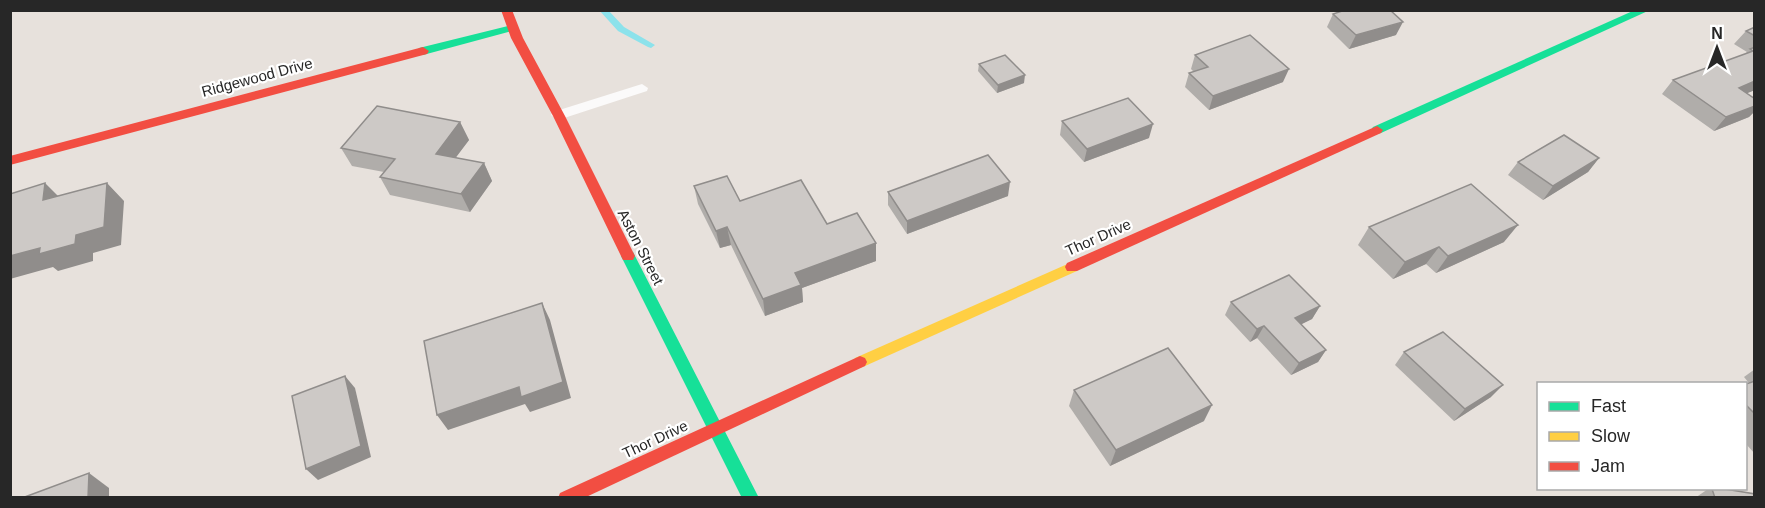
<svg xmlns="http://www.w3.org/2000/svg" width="1765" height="508" font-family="Helvetica,sans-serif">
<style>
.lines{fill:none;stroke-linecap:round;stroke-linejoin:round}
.stream{fill:#8ce2eb;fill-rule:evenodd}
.lane{fill:#fbfafa;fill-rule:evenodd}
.fast{fill:#16e098;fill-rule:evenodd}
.slow{fill:#ffcf43;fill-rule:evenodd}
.jam{fill:#f24e42;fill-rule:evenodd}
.wall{fill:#b0adaa}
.shaded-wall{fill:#908d8b}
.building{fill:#cdc9c6;stroke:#908d8b;stroke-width:1.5}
.labels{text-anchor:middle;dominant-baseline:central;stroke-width:4.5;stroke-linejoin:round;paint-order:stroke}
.street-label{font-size:15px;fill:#272727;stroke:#fff}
</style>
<rect width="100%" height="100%" fill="#e7e1dc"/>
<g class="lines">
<!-- stream -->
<path class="stream" d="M599 10H608L624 27 655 45 651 48 648 47 618 31Z"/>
<!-- lane -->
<path class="lane" d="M642 84 648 88 647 91 558 120 551 115 553 112Z"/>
<!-- fast -->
<g class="fast">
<path d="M1635 10H1650L1381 133 1377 134 1371 130 1373 127Z"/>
<path d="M512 25 516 26V30L423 55 417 51 419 48Z"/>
<path d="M628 251 633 252 635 256 759 498H742L621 256 623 252Z"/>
</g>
<!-- slow -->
<path class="slow" d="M1072 262 1077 263 1079 267 1077 271 865 366 860 368 855 366 853 362 855 358Z"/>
<!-- jam -->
<g class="jam">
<path d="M501 10H512L523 38 565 116 635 256 633 260H623L621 256 553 116 511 38Z"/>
<path d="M423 47 429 51 427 54 10 165V156Z"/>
<path d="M1377 126 1383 130 1381 133 1077 271H1067L1065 267 1067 263Z"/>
<path d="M860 356 865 358 867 362 865 366 584 498H558L560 493Z"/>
</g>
</g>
<!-- wall -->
<g class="wall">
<path d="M1333 14 1396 35 1349 49 1327 27Z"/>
<path d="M1755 27V90L1746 93 1755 99V111L1749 117 1714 131 1662 94 1673 80 1745 54 1747 52 1734 44 1746 31Z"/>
<path d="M1195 55 1283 82 1209 110 1185 87 1189 73 1194 72 1191 69Z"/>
<path d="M979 64 1024 83 997 93 978 71Z"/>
<path d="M1062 121 1149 138 1084 162 1060 135Z"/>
<path d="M460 122 469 140 455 158 484 163 492 181 470 212 390 195 380 177 384 172 352 166 341 148Z"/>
<path d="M1599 158 1588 172 1543 200 1508 175 1518 162Z"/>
<path d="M694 186 740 201 827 224 876 261 802 288 803 302 765 316 731 245 720 248 698 204Z"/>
<path d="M888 192 1008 196 907 234 888 205Z"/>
<path d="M1369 227 1504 242 1436 273 1426 264 1393 279 1358 245Z"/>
<path d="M1231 302 1320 306 1312 319 1301 324 1326 350 1318 362 1291 375 1257 338 1250 342 1225 315Z"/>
<path d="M1404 352 1491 397 1454 421 1395 365Z"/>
<path d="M1755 369V454L1746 444V384L1749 383 1744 377Z"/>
<path d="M1074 390 1204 421 1110 466 1069 406Z"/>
<path d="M1708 489H1725L1755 498H1695Z"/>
</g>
<!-- shaded-wall -->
<g class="shaded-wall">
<path d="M1403 22 1396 35 1349 49 1356 35Z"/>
<path d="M1289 69 1283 82 1209 110 1213 96Z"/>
<path d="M1025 75 1024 83 997 93 998 85Z"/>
<path d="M1755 81V90L1726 102 1739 88Z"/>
<path d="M1755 106V111L1749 117 1714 131 1726 117Z"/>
<path d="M460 122 469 140 445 172 436 154Z"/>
<path d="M1153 124 1149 138 1084 162 1087 149Z"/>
<path d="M1599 158 1588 172 1543 200 1553 186Z"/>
<path d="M484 163 492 181 470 212 461 194Z"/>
<path d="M1010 182 1008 196 907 234V221Z"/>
<path d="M45 183 63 201 43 200Z"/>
<path d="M107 183 124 201 121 245 93 253V261L58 271 53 267 10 279V256L76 235Z"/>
<path d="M1518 225 1504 242 1436 273 1448 256Z"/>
<path d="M727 227 731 245 720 248 716 231Z"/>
<path d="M876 243V261L802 288 803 302 765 316 763 299 795 273Z"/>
<path d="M1439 247 1426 264 1393 279 1405 262Z"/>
<path d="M542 303 550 320 571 398 530 412 525 404 448 430 437 415 519 387Z"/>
<path d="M1320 306 1312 319 1288 331 1295 318Z"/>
<path d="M1264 326 1257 338 1250 342 1257 329Z"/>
<path d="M1326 350 1318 362 1291 375 1299 363Z"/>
<path d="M345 376 355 388 371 457 318 480 306 469Z"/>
<path d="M1503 385 1491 397 1454 421 1465 409Z"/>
<path d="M1212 405 1204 421 1110 466 1116 450Z"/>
<path d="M89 473 109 488V498H88Z"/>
</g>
<!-- building -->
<g class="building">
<path d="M1345 10H1390L1403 22 1356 35 1333 14Z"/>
<path d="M1755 27V36L1746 31Z"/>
<path d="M1250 35 1289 69 1213 96 1189 73 1208 67 1195 55Z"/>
<path d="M1755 47V81L1739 88 1755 99V106L1726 117 1673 80 1753 51 1750 49Z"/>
<path d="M1005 55 1025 75 998 85 979 64Z"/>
<path d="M1128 98 1153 124 1087 149 1062 121Z"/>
<path d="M377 106 460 122 436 154 484 163 461 194 380 177 395 159 341 148Z"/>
<path d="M1564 135 1599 158 1553 186 1518 162Z"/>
<path d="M988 155 1010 182 907 221 888 192Z"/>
<path d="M727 176 740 201 801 180 827 224 857 213 876 243 795 273 801 285 763 299 727 227 716 231 694 186Z"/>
<path d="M45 183 43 200 107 183 104 227 76 235 75 244 39 254 40 248 10 256V194Z"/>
<path d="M1471 184 1518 225 1448 256 1439 247 1405 262 1369 227Z"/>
<path d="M1289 275 1320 306 1295 318 1326 350 1299 363 1264 326 1257 329 1231 302Z"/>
<path d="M542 303 563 382 521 397 519 387 437 415 424 341Z"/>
<path d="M1443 332 1503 385 1465 409 1404 352Z"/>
<path d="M1168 348 1212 405 1116 450 1074 390Z"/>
<path d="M345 376 361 446 306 469 292 396Z"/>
<path d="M1755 381V414L1746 405V384Z"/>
<path d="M89 473 88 498H22Z"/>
<path d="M1712 489H1725L1755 494V498H1715Z"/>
</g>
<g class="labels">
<!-- street labels -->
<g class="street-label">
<text transform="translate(257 77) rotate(-15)">Ridgewood Drive</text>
<text transform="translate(1098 237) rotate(-24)">Thor Drive</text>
<text transform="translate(641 247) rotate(63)">Aston Street</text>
<text transform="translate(655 439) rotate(-25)">Thor Drive</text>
</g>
</g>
<!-- border -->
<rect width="1765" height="508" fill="none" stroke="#272727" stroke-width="24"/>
<!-- legend -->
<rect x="1537" y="382" width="210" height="108" fill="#ffffff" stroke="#a9a9a9" stroke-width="1.5"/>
<rect x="1549" y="402" width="30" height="9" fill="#16e098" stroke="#a9a9a9" stroke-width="1.5"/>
<text x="1591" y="412" font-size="18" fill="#272727">Fast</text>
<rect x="1549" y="432" width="30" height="9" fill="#ffcf43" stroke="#a9a9a9" stroke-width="1.5"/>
<text x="1591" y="442" font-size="18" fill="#272727">Slow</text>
<rect x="1549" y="462" width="30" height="9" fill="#f24e42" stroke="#a9a9a9" stroke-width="1.5"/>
<text x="1591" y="472" font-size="18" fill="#272727">Jam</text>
<!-- north arrow -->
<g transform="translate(1717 48)" stroke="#ffffff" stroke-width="4.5" paint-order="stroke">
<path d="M0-4.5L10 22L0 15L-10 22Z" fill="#272727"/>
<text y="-9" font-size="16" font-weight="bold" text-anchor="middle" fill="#272727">N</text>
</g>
</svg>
